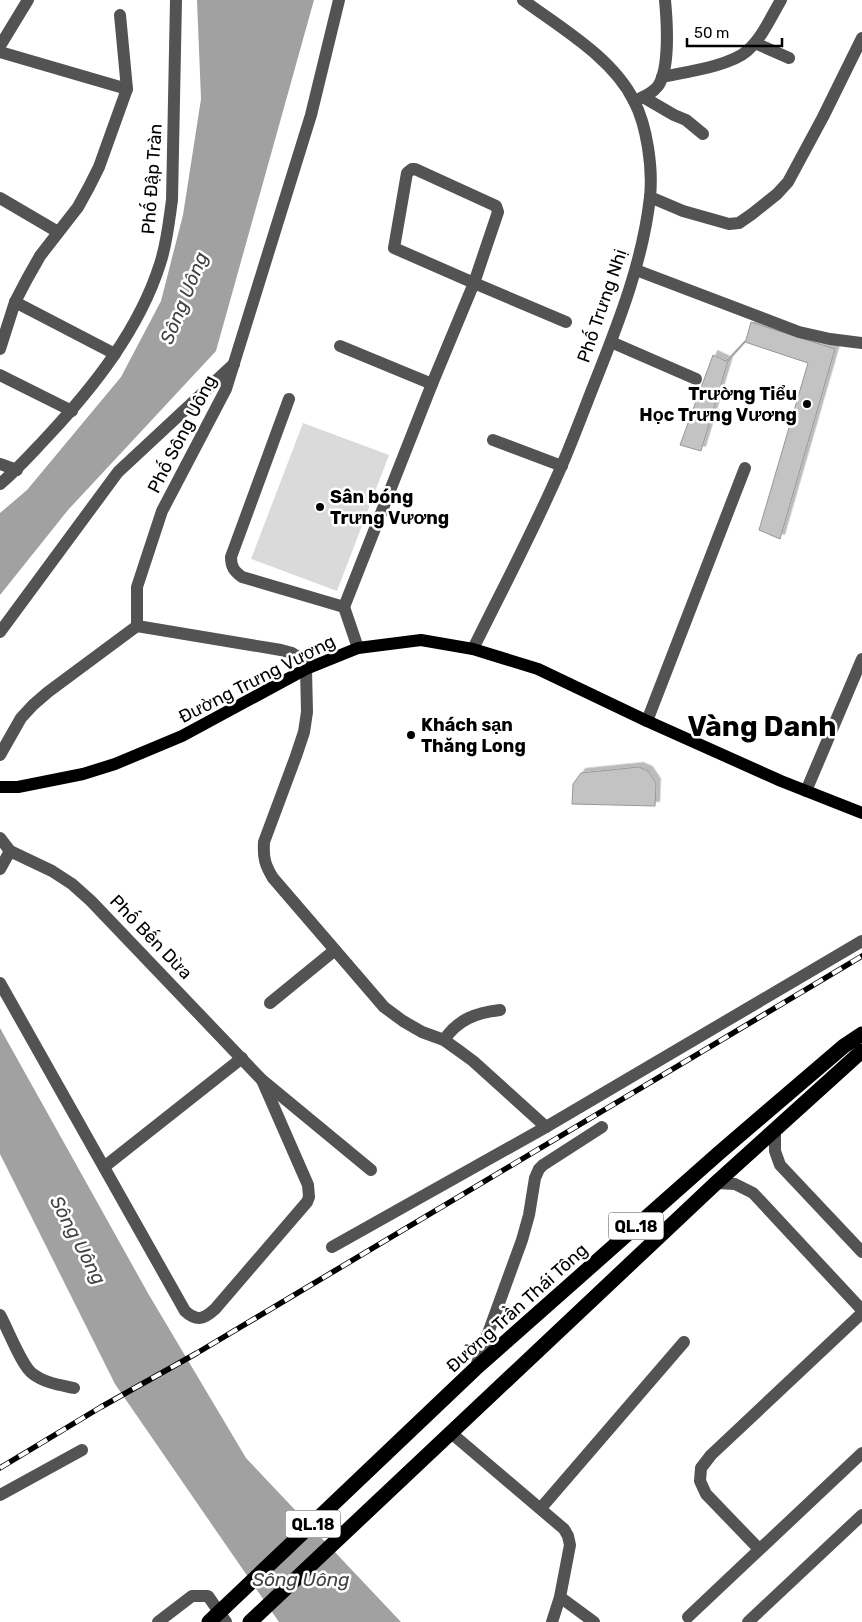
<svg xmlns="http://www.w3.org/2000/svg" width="862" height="1622" font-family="Rubik,sans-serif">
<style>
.green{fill:#dadada}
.water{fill:#a1a1a1}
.building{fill:#c3c3c3;stroke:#979797;filter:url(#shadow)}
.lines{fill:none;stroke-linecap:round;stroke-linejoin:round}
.minor{stroke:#535353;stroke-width:12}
.major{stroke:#000;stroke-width:12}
.highway{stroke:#000;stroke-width:15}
.rail-casing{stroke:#000;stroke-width:5.5}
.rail{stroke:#fff;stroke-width:4;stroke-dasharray:11;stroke-linecap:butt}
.poi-dot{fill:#000;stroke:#fff;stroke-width:2}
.labels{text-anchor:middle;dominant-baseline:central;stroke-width:5;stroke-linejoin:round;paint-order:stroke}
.shield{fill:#fff;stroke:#4c4c4c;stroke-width:1}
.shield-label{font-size:16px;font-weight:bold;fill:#000}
.street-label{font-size:18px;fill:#000;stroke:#fff}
.poi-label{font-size:18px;font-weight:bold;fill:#000;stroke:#fff;text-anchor:start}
.water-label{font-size:19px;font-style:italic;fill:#424242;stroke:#fff}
.town-label{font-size:28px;font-weight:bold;fill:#000;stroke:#fff}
</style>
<defs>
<filter id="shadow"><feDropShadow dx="4.5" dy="-4.5" stdDeviation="0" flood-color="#0004"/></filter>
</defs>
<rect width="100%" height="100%" fill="#fff"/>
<!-- green -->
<path class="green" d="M303 423 389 455 337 591 251 559Z"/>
<!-- water -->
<g class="water">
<path d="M197 0H314L216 351 68 510 0 595V513L27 490 121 377 161 301 183 215 201 99Z"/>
<path d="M0 1028 149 1295 246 1458 401 1622H279L115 1384 0 1154Z"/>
</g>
<!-- building -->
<g class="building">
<path d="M751 322 835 349 780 539 759 530 808 363 745 342 728 361 701 451 680 445 713 355 726 361 746 340Z"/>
<path d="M639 767 648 771 656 783 655 806 572 804 573 784 581 773Z"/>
</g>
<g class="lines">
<!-- minor -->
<g class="minor">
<path d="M339 0 311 115 226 389 162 511 137 587V626L281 650 292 653 300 658 306 669 307 712 304 732 296 756 264 842C263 858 265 865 273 878L384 1007 403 1021 422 1032 444 1040 458 1050 473 1061 546 1127"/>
<path d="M755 43 789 58"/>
<path d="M0 46 28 0"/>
<path d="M0 52 127 89"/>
<path d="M662 77C685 72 730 66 747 51 762 38 771 17 781 0"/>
<path d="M643 97 674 115 686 120 703 134"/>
<path d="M634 101C643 97 652 94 658 86 670 69 667 21 665 0"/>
<path d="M650 197 683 211 729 224 739 223 752 214 777 194 788 182 823 117 862 38"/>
<path d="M0 198 58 232"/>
<path d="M636 270 799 332 830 339 862 343"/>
<path d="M15 302 115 354"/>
<path d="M611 342 696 379"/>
<path d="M340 346 432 384"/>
<path d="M0 349 15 302 27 279 40 256 78 207 89 187 99 167 127 89 120 15"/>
<path d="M0 375 72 411"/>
<path d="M289 399 231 557C231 567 234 571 242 577L344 607 358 648"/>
<path d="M493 440 562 466"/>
<path d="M0 464 17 470"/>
<path d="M0 484C17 470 31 454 46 438 93 388 139 330 160 264 167 243 169 221 172 200L176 0"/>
<path d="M344 607 432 384 474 283 394 248 407 173 412 169H415L496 206 498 212 474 283 566 322"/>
<path d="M0 632 118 472 234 364"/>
<path d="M473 649C503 588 535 528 562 465 574 437 585 407 597 377 620 319 643 260 650 197 653 168 647 126 634 101 613 58 561 28 523 0"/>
<path d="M647 721 745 468"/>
<path d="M0 755 21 718 33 705 48 692 137 626"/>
<path d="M806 791 862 659"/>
<path d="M0 838 10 851 52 871 72 884 91 901 262 1080 371 1170"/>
<path d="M0 869 10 851"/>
<path d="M0 983 185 1311C197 1322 204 1319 215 1309L307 1202 309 1197 308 1185 262 1080"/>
<path d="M270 1003 335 950"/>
<path d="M444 1040C458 1019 476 1013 500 1010"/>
<path d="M775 1129V1151L780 1165 862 1252"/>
<path d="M104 1167 242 1058"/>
<path d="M716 1183 735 1184 753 1193 862 1310"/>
<path d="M332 1247 546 1127 862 941"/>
<path d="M0 1315C8 1329 22 1367 33 1374 45 1383 60 1385 74 1388"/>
<path d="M475 1369 522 1240 529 1215 535 1178 539 1169 543 1165 602 1127"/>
<path d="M450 1432 564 1529 568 1536 570 1545 560 1597 552 1622"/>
<path d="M0 1495 82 1450"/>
<path d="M541 1508 684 1342"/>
<path d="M759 1549 706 1494 700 1481 701 1468 711 1455 862 1313"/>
<path d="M560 1597 594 1622"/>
<path d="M688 1617 862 1453"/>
<path d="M158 1622 192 1596H208L226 1622"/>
<path d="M748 1622 862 1515"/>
</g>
<!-- major -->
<path class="major" d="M0 787H18L83 774 115 764 182 736 306 669 358 648 421 640 473 649 538 669 647 721 781 781 862 813"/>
<!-- highway -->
<g class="highway">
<path d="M209 1622 475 1369 719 1153 844 1046 862 1034"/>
<path d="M250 1622 716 1183 862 1051"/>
</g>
<!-- rail casing -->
<g class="rail-casing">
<path id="rail" d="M0 1468 101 1407 197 1353 862 956"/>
</g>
<!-- rail -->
<use href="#rail" class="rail"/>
</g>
<!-- markers -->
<g class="poi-dot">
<circle cx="807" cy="404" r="5"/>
<circle cx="320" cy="507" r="5"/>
<circle cx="411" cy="735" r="5"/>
</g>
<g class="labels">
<!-- shield labels -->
<g class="shield">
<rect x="608.5" y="1212.5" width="55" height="27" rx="4"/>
<rect x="285.5" y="1510.5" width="55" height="27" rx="4"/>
</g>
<g class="shield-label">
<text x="636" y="1226">QL.18</text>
<text x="313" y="1524">QL.18</text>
</g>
<!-- street labels -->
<g class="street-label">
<text transform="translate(152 179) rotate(-86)">Phố Đập Tràn</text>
<text transform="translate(602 306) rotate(-71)">Phố Trưng Nhị</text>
<text transform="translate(182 434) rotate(-63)">Phố Sông Uông</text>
<text transform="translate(257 679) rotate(-27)">Đường Trưng Vương</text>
<text transform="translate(151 937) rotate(46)">Phố Bến Dừa</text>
<text transform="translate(517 1308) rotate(-42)">Đường Trần Thái Tông</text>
</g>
<!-- poi labels -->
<g class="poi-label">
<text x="797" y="394" text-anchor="end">Trường Tiểu<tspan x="797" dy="21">Học Trưng Vương</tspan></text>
<text x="330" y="497">Sân bóng<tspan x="330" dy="21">Trưng Vương</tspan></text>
<text x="421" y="725">Khách sạn<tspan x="421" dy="21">Thăng Long</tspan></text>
</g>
<!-- water labels -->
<g class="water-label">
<text transform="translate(184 298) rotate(-68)">Sông Uông</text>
<text transform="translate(78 1240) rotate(62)">Sông Uông</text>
<text x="301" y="1579">Sông Uông</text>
</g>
<!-- town labels -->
<g class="town-label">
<text x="762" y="726">Vàng Danh</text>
</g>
</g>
<!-- scale -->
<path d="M687 38v8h95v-8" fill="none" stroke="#000000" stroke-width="2.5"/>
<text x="694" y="38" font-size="15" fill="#000000" stroke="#ffffff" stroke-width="4" paint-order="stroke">50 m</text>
</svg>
